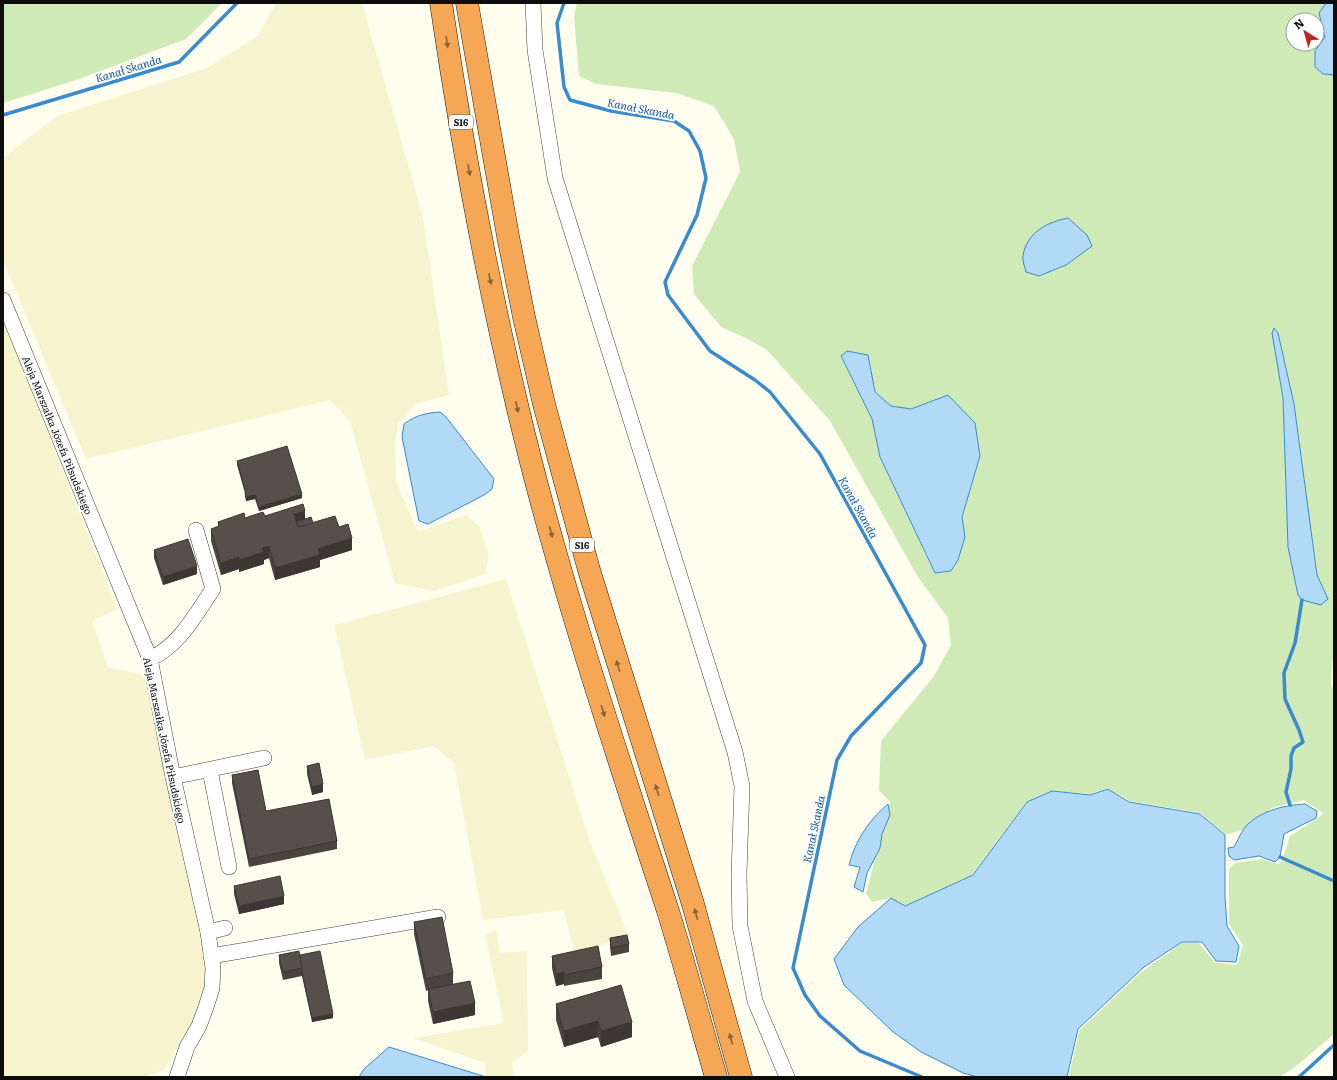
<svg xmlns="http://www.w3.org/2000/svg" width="1337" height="1080" font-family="Literata,serif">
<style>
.farmland{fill:#f5f4ce}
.green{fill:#cfe9b7;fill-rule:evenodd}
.water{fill:#b2d9f6;stroke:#398bce}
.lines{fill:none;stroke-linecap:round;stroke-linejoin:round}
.stream{stroke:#398bce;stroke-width:3.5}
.minor-casing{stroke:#404040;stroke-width:16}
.highway-casing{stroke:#1e1e1e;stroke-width:23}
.minor{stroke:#fff;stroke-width:15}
.highway{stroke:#f5a756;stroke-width:22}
.wall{fill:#4a4440}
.shaded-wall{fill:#3c3734}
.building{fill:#564f4a;stroke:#3c3734}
.oneway{fill:#8d6235}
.labels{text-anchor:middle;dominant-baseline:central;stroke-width:4;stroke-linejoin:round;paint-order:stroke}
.shield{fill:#fff;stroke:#565656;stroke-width:1}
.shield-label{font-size:9px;font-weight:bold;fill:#0d0d0d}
.street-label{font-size:10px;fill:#0d0d0d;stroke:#fff}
.water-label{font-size:11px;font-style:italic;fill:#165ca0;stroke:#fff}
</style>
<rect width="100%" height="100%" fill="#fffdee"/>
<!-- farmland -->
<g class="farmland">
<path d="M276 3H362L423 217 449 395 416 404 398 424 395 445 396 481 418 532 466 515 479 526 489 556 485 574 434 591 395 583 350 421 330 400 86 459 3 260V158L57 116 207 68 259 35Z"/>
<path d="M3 319 117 609 92 621 108 667 144 675 206 948 203 1005 164 1070 144 1077H3Z"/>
<path d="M506 579 589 839 629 937 574 952 564 910 483 920 454 763 433 746 365 760 334 625Z"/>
<path d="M496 930 500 953 527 951 528 1051 512 1062 514 1077H487L485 1063 413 1038 504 1023 485 935Z"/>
</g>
<!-- green -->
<g class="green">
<path d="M3 3H222L186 39 79 79 3 103Z"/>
<path d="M577 3H1326L1319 13 1325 37 1323 74 1334 75V638L1331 684 1334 691V1034L1295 1067 1279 1077H1069L1079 1031 1139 974 1182 943H1199L1214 962 1237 965 1243 945 1229 924V869L1235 863 1262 859 1278 864 1282 861 1290 836 1321 816 1323 813 1304 800 1272 808 1242 830 1226 835 1201 813 1130 801 1108 788 1090 794 1052 791 1026 802 972 875 905 906 891 898 872 902 866 894 890 802 879 790 881 741 934 676 951 645 948 618 918 577 830 421 767 350 746 338 721 327 694 294 692 266 740 172 734 139 714 106 676 93 596 84 579 76 574 16ZM1293 20H1317V44H1293ZM1059 220 1039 276 1036 231ZM1274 329 1278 333 1294 404 1317 575 1324 590 1288 547 1283 398ZM868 355 875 392 891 406 911 409 948 395 975 423 980 456 962 517 965 537 958 559 931 566 880 457 872 419 841 357Z"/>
</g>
<!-- water -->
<g class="water">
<path d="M1326 3H1334V75L1323 74 1315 67V51L1325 37 1319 13Z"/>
<path d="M1068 218 1087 235 1092 246 1066 265 1039 276 1026 272C1025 267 1022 261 1023 256 1026 233 1047 222 1068 218Z"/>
<path d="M1274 328 1278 333 1294 404 1317 575 1328 599 1321 605 1302 600 1298 595 1288 547 1283 398 1272 333Z"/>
<path d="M847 351 868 355 875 392 891 406 911 409 948 395 975 423 980 456 962 517 965 537 958 560 951 571 935 573 880 457 872 419 841 356Z"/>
<path d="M440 412 446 417 494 479 492 489 484 495 428 524 419 521 402 437 404 424C416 415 426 413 440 412Z"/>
<path d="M1108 789 1129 802 1200 814 1225 835V896L1227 926 1239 946 1236 962 1216 961 1202 942H1182L1144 967 1078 1029 1067 1077H978L963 1073 921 1052 892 1031 844 985 834 959 858 927 891 898 905 906 973 875 1027 802 1052 791 1090 795Z"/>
<path d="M888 804 890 815 882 834 880 848 867 873 863 892 854 887 860 867 849 865C855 841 869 820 888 804Z"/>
<path d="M1305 804 1317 811 1316 818 1284 834 1280 857 1275 862 1259 856 1234 860 1229 856 1228 848 1234 847C1238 840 1242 830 1247 825 1262 810 1286 805 1305 804Z"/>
<path d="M389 1047 483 1076V1077H359L364 1069Z"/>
</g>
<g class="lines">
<!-- stream -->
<g class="stream">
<path d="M564 3 557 23 564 87 570 100 611 111 674 121 689 131 700 151 706 178 697 215 665 282 668 295 710 351 755 380 770 392 820 454 925 645 921 663 851 736 837 760 793 968 805 995 820 1016 860 1051 922 1077"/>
<path d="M3 115 179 62 237 3"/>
<path d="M1290 805 1286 792 1291 769V756L1294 748 1303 742 1299 730 1285 699 1284 673 1295 643 1302 600"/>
<path d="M1280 857 1334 881"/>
<path d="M1299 1077 1334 1045"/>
</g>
<!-- minor casing -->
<g class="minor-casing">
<g id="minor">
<path d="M533 3 535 50 555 178 735 752 742 786 739 874 740 926 755 1001 787 1077"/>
<path d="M3 300 150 659 173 777 208 932 213 968 212 988 206 1007 199 1026 187 1047 177 1077"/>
<path d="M150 659C180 645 195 615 213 589L196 530"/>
<path d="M210 770 229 867"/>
<path d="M173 777 264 758"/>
<path d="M208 932 225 928"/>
<path d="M211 956 438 917"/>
</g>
</g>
<!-- highway casing -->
<g class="highway-casing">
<g id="highway">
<path d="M441 3C461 139 486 275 518 409 558 579 614 745 668 911 685 966 700 1022 716 1077"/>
<path d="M467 3 508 236 524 317 544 404 589 570 693 904 741 1077"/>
</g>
</g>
<!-- minor -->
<use href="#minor" class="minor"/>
<!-- highway -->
<use href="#highway" class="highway"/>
</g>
<!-- wall -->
<g class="wall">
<path d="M237 461 302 498 259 511 255 499 246 501 245 497V493L237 465Z"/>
<path d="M265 516 305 519 313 523 339 527 352 550 320 560V567L275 580 269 558 264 560V564L239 572V569L221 575 211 541V529L218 527V522Z"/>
<path d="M154 550 197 574 163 585 154 558Z"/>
<path d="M307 766 323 792 312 795 307 774Z"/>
<path d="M232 775 266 811 337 841V849L249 867 232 783Z"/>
<path d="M234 886 284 904 239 914 234 894Z"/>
<path d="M414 922 453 973V984L475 1015 433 1024 428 1001V990L426 991 414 934Z"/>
<path d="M610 938 629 944V952L611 956 610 946Z"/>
<path d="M279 955H300L333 1018 312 1022 302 976 283 980 279 963Z"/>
<path d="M552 956 602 967V979L564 986V984L556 986 552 968Z"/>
<path d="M621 985 632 1037 601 1047 598 1037 564 1047 556 1020V1004Z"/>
</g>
<!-- shaded-wall -->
<g class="shaded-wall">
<path d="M302 494V498L259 511V507Z"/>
<path d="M255 495V499L246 501V497Z"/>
<path d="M305 511V523L295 526 294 514Z"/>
<path d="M352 538V550L320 560V567L275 580V568L318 549Z"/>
<path d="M269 546V558L264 560V564L239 572V560L262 548Z"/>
<path d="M239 557V569L221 575V563Z"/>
<path d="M197 566V574L163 585V577Z"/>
<path d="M323 784V792L312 795V787Z"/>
<path d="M284 896V904L239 914V906Z"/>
<path d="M564 972V984L556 986V974Z"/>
<path d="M475 1003V1015L433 1024V1012Z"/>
<path d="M333 1014V1018L312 1022V1018Z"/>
<path d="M598 1021V1037L564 1047V1031Z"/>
<path d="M632 1022V1037L601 1047V1031Z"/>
</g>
<!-- building -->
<g class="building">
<path d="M287 446 302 494 259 507 255 495 246 497 245 493H246L237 461Z"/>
<path d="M303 504 305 511 294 514 298 527 335 516 339 527 348 524 352 538 318 549 320 555 275 568 269 546 262 548 264 552 239 560V557L221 563 211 529 219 526 218 522 244 513 245 518 263 512 265 516Z"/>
<path d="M311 517 313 523 298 527 296 522Z"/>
<path d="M188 539 197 566 163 577 154 550Z"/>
<path d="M319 763 323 784 312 787 307 766Z"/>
<path d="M258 770 266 811 329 799 337 841 249 859 232 775Z"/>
<path d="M280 876 284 896 239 906 234 886Z"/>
<path d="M442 917 453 973 426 979 414 922Z"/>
<path d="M627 935 629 944 611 948 610 938Z"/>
<path d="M598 946 602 967 564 975V972L556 974 552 956Z"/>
<path d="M299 951 302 968 283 972 279 955Z"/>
<path d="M320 951 333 1014 312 1018 302 972V968L300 955Z"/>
<path d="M470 981 475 1003 433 1012 428 989Z"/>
<path d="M621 985 632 1022 601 1031 598 1021 564 1031 556 1004Z"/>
</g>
<!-- one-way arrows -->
<defs><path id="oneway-solid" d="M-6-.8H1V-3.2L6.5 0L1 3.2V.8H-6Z"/></defs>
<g class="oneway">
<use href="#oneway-solid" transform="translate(447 42) rotate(82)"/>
<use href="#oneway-solid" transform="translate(469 170) rotate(80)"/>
<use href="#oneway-solid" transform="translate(490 279) rotate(78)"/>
<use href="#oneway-solid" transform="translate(517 407) rotate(77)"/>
<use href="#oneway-solid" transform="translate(551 532) rotate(75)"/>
<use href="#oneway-solid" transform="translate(618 666) rotate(-107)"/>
<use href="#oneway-solid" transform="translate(603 711) rotate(73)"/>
<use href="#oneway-solid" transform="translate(657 790) rotate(-108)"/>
<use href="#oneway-solid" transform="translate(696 914) rotate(-105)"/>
<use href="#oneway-solid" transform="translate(731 1039) rotate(-105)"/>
</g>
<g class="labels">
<!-- shield labels -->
<g class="shield">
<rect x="449" y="115" width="24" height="14" rx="3"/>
<rect x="570" y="538" width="24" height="14" rx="3"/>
</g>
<g class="shield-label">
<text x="461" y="122">S16</text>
<text x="582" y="545">S16</text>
</g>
<!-- street labels -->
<g class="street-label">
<text transform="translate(58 435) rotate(68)">Aleja Marszałka Józefa Piłsudskiego</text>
<text transform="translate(165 740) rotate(78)">Aleja Marszałka Józefa Piłsudskiego</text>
</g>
<!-- water labels -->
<g class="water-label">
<text transform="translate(128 68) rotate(-17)">Kanał Skanda</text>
<text transform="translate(641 108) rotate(11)">Kanał Skanda</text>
<text transform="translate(859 507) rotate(61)">Kanał Skanda</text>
<text transform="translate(813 829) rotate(-78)">Kanał Skanda</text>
</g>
</g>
<!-- border -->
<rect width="1337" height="1080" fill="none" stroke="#0d0d0d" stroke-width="8"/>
<!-- north arrow -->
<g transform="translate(1305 32) rotate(323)"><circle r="19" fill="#ffffff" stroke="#9e9e9e"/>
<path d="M0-3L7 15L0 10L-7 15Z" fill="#be2524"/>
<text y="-6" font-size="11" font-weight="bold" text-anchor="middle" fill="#0d0d0d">N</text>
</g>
</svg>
